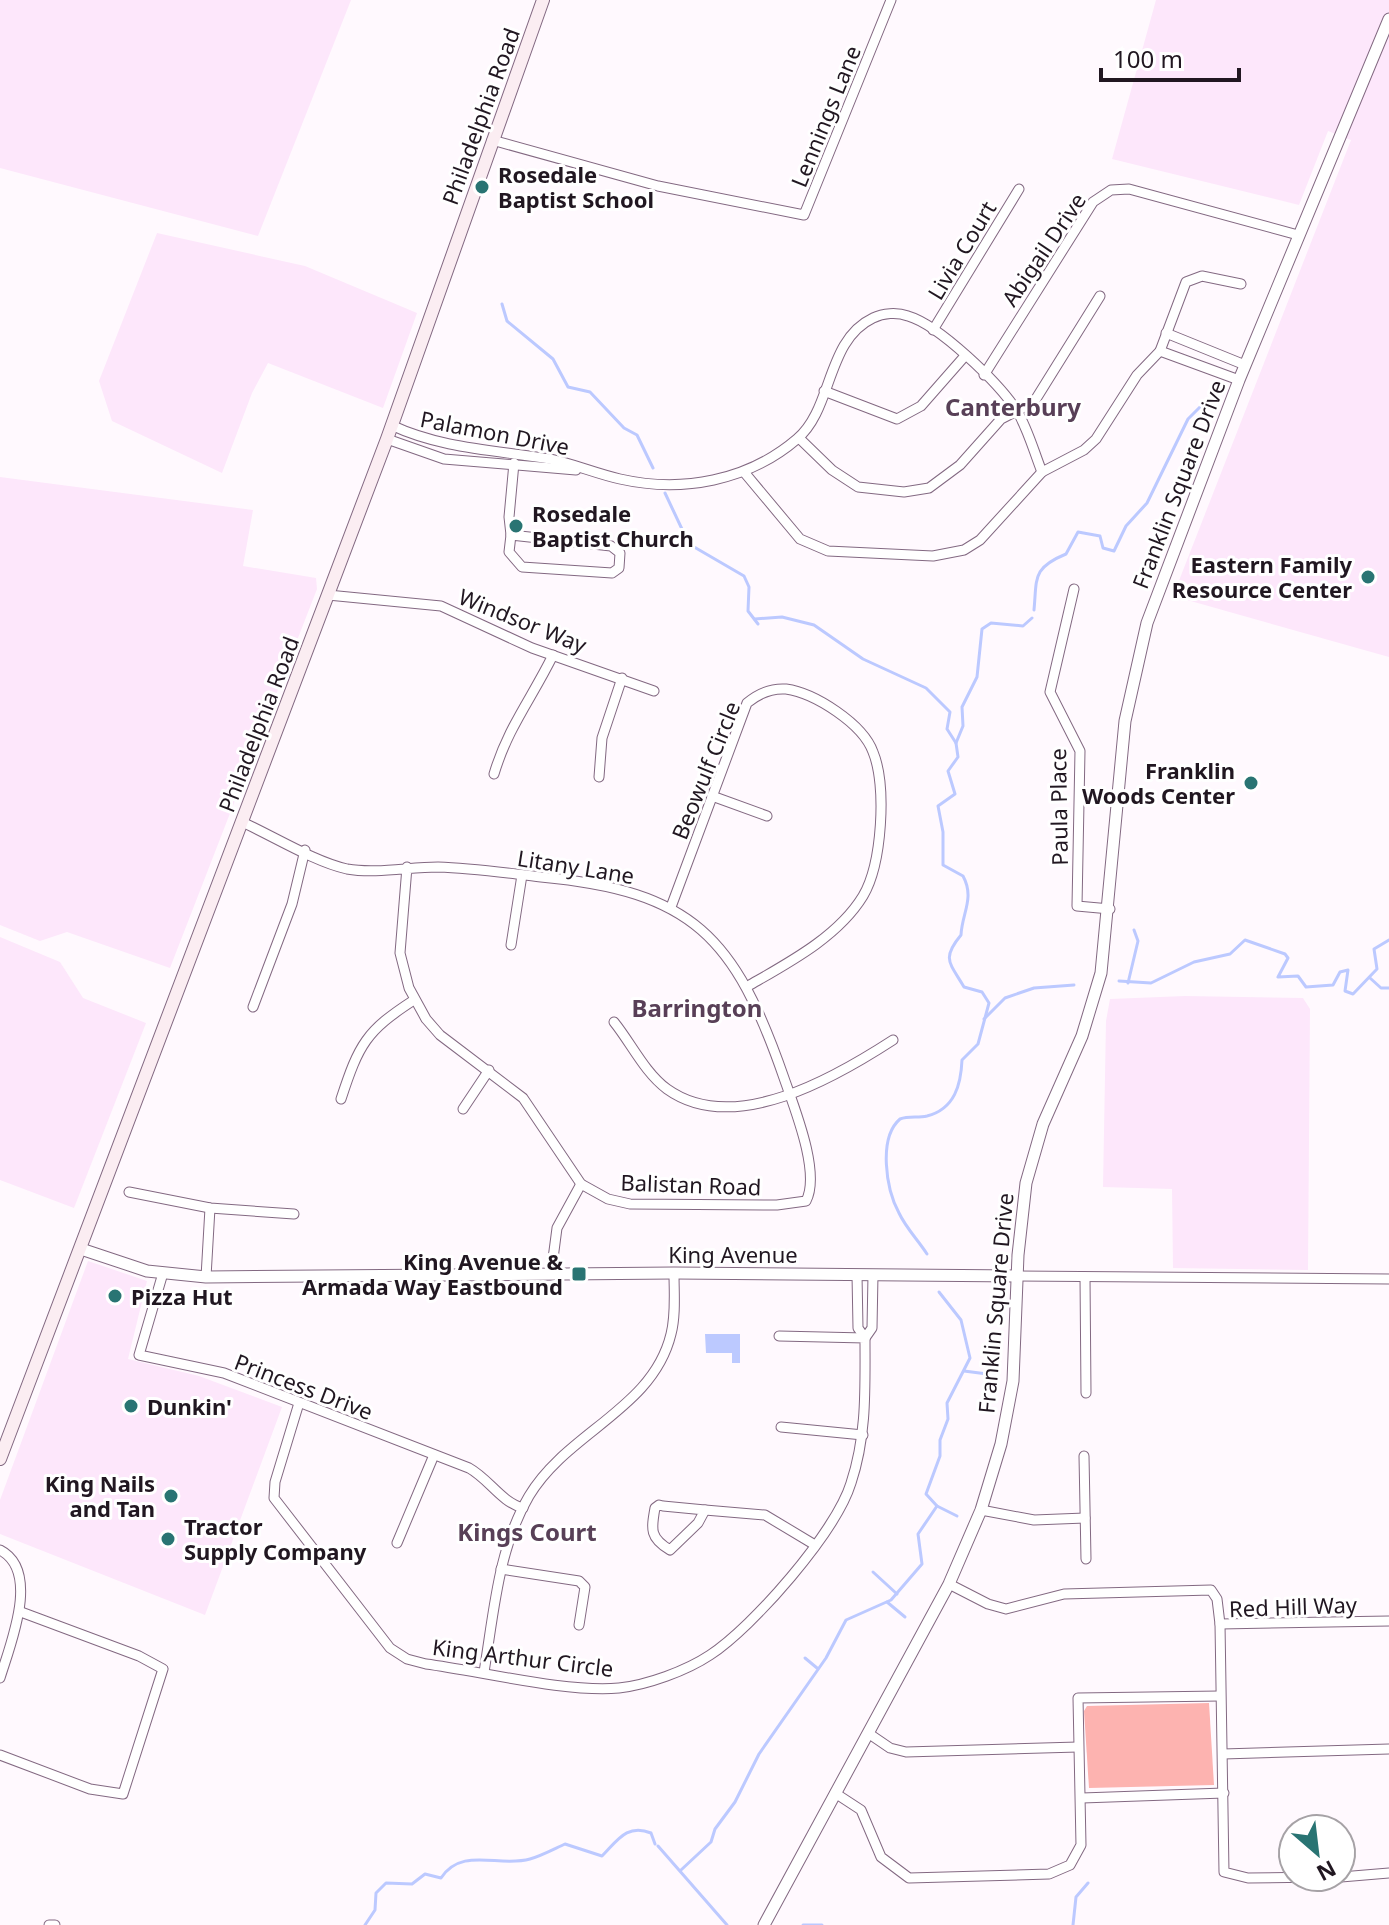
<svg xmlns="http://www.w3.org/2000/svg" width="1389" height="1925" font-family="'Noto Sans',sans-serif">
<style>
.built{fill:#fde7fb}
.green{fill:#fdb3b0}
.water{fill:#bcc9ff}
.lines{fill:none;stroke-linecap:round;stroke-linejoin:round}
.stream{stroke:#bcc9ff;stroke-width:3}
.minor-casing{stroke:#836982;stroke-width:11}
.tertiary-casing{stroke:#836982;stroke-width:13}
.secondary-casing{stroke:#836982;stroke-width:14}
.minor{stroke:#fff;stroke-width:9}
.tertiary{stroke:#fff;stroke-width:11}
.secondary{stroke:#fbedf2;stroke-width:12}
.poi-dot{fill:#297473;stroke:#fff;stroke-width:3}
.labels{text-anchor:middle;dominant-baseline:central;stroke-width:6;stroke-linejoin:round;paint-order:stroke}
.street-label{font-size:22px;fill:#211721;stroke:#fff}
.poi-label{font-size:22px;font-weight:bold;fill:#211721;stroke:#fff;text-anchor:start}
.neighbourhood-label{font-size:24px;font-weight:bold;fill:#584057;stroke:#fff}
</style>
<rect width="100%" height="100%" fill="#fff9fe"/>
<!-- built -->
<g class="built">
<path d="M0 0H351L258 236 0 168Z"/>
<path d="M1156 0H1389V657L1173 596 1351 140 1328 131 1299 205 1112 159Z"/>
<path d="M157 233 305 266 417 313 383 408 268 363 252 393 222 473 112 421 99 381Z"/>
<path d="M0 477 253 510 243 566 316 578 317 589 170 968 67 932 40 941 0 925Z"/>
<path d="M0 937 60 962 83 998 146 1023 74 1208 0 1180Z"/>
<path d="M1185 996 1303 998 1310 1009 1308 1270 1173 1268 1172 1189 1103 1187 1106 1021 1110 999Z"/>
<path d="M88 1261 147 1281 128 1359 199 1376 282 1407 205 1615 0 1534V1500Z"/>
</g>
<!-- green -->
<path class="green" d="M1209 1703 1214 1785 1089 1788 1084 1711 1087 1706Z"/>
<!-- water -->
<path class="water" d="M705 1334H740V1363H732V1353H706Z"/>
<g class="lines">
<!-- stream -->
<g class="stream">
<path d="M502 304 507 321 553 359 568 387 590 392 624 428 637 435 653 468"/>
<path d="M665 493 689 544 744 576 749 587 748 611 758 624"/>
<path d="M1034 610C1037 578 1032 568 1066 554L1078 532 1100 536 1103 548 1114 551 1126 526 1147 503 1188 419 1201 406"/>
<path d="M755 619 782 617 814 625 863 659 926 688 950 712 947 729 956 743 958 757 948 771 955 794 938 806 943 832V865L963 876C975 898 962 913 961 935 941 959 950 963 964 987L982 992 989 1003 978 1044 962 1060C961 1084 955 1109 927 1116 918 1118 909 1116 900 1119 878 1138 886 1189 899 1213 906 1228 918 1240 927 1254"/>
<path d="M956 743 963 726 962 707 977 677 982 629 991 623 1023 626 1032 618"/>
<path d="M1370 978 1381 988H1389"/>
<path d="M1119 981 1151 983 1194 962 1230 954 1245 940 1285 954 1288 958 1278 977 1298 976 1306 987 1333 985 1340 972 1348 970 1345 991 1353 994 1377 969 1374 949 1389 940"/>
<path d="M1128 983 1138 941 1134 930"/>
<path d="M984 1019 1005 998 1034 988 1074 985"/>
<path d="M939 1292 961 1320 970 1358 947 1403 948 1419 940 1440V1456L926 1494 937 1506 957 1516"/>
<path d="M964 1371 995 1375"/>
<path d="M873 1572 897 1594"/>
<path d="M887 1602 905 1617"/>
<path d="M805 1658 817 1668"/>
<path d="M658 1846 727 1925"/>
<path d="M681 1870 711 1842 715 1829 735 1802 759 1754 826 1658 846 1620 891 1600 922 1564 918 1534 937 1506"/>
<path d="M365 1925 375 1910 376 1893 386 1883 412 1884 425 1874 441 1878C462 1846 499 1868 530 1859 541 1856 554 1849 565 1844L602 1856C617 1841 627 1823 651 1833L655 1844"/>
<path d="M803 1925H822"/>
<path d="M1073 1925 1076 1897 1088 1883"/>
</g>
<!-- minor casing -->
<g class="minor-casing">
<g id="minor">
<path d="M492 140 658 186 804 215 891 0"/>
<path d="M933 330 1019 189"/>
<path d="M1166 333 1245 365"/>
<path d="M1160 351 1239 380"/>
<path d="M984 375 1093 202 1111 190 1129 189 1298 235"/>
<path d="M824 391 897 419 921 406 964 357"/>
<path d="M391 425C442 449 496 450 550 459 574 464 597 474 620 479 682 493 748 481 797 439 833 409 826 340 873 318 883 313 897 312 908 316 939 325 999 383 1017 411 1028 429 1034 452 1042 472"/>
<path d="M799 438 832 470 858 487 904 492 929 488 960 465 1001 419 1034 402 1100 296"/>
<path d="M387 439 444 459 576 470"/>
<path d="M744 472 800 539 828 551 933 556 964 550 980 540 1042 472 1084 450 1096 439 1137 375 1160 351 1186 282 1202 276 1241 284"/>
<path d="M511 535 611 546 620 553 619 568 612 573 522 567 509 552Z"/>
<path d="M511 535 509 517 514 463"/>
<path d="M1074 589 1050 692 1080 751 1077 906 1110 909"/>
<path d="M328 595 441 606 532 648 654 691"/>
<path d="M494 774C508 727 532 698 553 655"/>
<path d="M599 777 602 738 622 678"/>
<path d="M712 796 767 816"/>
<path d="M242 822C273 836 315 862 347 869 376 874 409 867 438 867 472 868 506 873 541 877 693 891 735 937 784 1078 794 1107 821 1173 806 1201L777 1205 630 1204 608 1199 581 1184 523 1098 440 1035 426 1019 409 988 400 953 407 867"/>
<path d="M671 907 747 703C758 694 772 688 786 689 815 693 863 724 873 752 887 786 882 864 863 896 838 937 788 963 748 986"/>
<path d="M511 945 522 875"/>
<path d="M253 1007 292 904 305 850"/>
<path d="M614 1022C631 1043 645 1073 667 1089 734 1137 836 1077 893 1040"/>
<path d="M341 1099C359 1044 366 1031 414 1000"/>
<path d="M463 1109 489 1070"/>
<path d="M129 1192 210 1208 294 1214"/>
<path d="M163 1273 139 1355 224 1373 469 1468C489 1479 501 1502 523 1508"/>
<path d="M551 1274 557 1228 581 1184"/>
<path d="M857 1275 858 1328 865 1338 872 1328 873 1275"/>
<path d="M1018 1276 1389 1279"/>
<path d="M206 1277 210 1208"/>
<path d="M1085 1277 1086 1393"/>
<path d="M299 1403 275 1482 274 1498 390 1648 407 1659 426 1664C480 1671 567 1693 619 1688 647 1685 686 1671 710 1655 753 1627 836 1532 851 1483 867 1435 865 1388 865 1338L779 1336"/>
<path d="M781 1427 863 1435"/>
<path d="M1084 1456 1086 1559"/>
<path d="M659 1505 663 1506 705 1510 698 1523 670 1550C650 1538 651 1530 655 1508Z"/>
<path d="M705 1510 765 1515 815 1545"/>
<path d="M981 1510 1034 1520 1085 1518"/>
<path d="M397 1543 434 1455"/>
<path d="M0 1550C41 1571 10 1645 0 1678"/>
<path d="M501 1569 579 1581 585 1587 579 1625"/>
<path d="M949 1584 988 1604 1006 1609 1064 1594 1211 1590 1217 1599 1220 1624 1224 1872 1248 1878 1324 1877"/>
<path d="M1220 1624 1389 1621"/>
<path d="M484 1672C494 1612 498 1549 529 1496 567 1432 653 1409 671 1334 676 1315 674 1293 674 1273"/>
<path d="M868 1733 890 1748 906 1752 1078 1747"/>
<path d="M1223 1754 1389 1749"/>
<path d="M0 1755 90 1789 123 1794 163 1669 139 1656 21 1612"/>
<path d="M835 1793 861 1810 881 1857 909 1878 1049 1874 1070 1865 1081 1845 1078 1698 1220 1696"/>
<path d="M1082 1798 1224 1793"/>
<path d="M1341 1877 1389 1873"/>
<path d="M49 1925H55"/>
</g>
</g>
<!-- tertiary casing -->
<g class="tertiary-casing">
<g id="tertiary">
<path d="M81 1249 147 1271 206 1277 674 1273 1018 1276"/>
<path d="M764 1925 949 1584 981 1510 1001 1444 1013 1381 1018 1255 1026 1183 1043 1124 1082 1036 1101 973 1125 721 1147 623 1239 380 1389 19"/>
</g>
</g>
<!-- secondary casing -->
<g class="secondary-casing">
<path id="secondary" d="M0 1459 387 439 543 0"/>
</g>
<!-- minor -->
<use href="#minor" class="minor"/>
<!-- tertiary -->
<use href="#tertiary" class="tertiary"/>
<!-- secondary -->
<use href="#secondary" class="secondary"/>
</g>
<!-- markers -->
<g class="poi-dot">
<circle cx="482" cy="187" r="8"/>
<circle cx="516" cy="526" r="8"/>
<circle cx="1368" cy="577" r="8"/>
<circle cx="1251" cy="783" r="8"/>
<rect x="571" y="1266" width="16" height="16" rx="4"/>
<circle cx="115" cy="1296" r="8"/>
<circle cx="131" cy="1406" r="8"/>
<circle cx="171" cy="1496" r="8"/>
<circle cx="168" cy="1539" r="8"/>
</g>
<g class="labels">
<!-- street labels -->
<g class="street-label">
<text transform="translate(480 116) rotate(-70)">Philadelphia Road</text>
<text transform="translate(825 116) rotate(-68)">Lennings Lane</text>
<text transform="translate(1043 249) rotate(-56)">Abigail Drive</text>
<text transform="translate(961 250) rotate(-59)">Livia Court</text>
<text transform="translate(495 432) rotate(11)">Palamon Drive</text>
<text transform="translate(1178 484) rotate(-69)">Franklin Square Drive</text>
<text transform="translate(523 620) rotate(22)">Windsor Way</text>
<text transform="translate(258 724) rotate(-69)">Philadelphia Road</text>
<text transform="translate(705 770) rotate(-68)">Beowulf Circle</text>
<text transform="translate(1058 807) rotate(-91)">Paula Place</text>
<text transform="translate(576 866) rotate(9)">Litany Lane</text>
<text transform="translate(691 1184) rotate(2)">Balistan Road</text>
<text x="733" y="1254">King Avenue</text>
<text transform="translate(995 1303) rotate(-85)">Franklin Square Drive</text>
<text transform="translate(304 1386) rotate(21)">Princess Drive</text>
<text transform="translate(1293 1606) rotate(-2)">Red Hill Way</text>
<text transform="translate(523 1657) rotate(7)">King Arthur Circle</text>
</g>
<!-- poi labels -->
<g class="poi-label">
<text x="498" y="174">Rosedale<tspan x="498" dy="25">Baptist School</tspan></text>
<text x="532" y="513">Rosedale<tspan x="532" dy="25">Baptist Church</tspan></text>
<text x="1352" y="564" text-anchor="end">Eastern Family<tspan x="1352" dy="25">Resource Center</tspan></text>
<text x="1235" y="770" text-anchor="end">Franklin<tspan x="1235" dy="25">Woods Center</tspan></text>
<text x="563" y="1261" text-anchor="end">King Avenue &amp;<tspan x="563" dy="25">Armada Way Eastbound</tspan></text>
<text x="131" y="1296">Pizza Hut</text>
<text x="147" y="1406">Dunkin'</text>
<text x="155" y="1483" text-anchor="end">King Nails<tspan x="155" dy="25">and Tan</tspan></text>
<text x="184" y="1526">Tractor<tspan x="184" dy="25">Supply Company</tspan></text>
</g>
<!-- neighbourhood labels -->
<g class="neighbourhood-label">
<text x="1013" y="406">Canterbury</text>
<text x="697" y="1007">Barrington</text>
<text x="527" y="1531">Kings Court</text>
</g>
</g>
<!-- north arrow -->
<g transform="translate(1317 1853) rotate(152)"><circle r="38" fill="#ffffff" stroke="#a6a2a6" stroke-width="2"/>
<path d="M0-6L14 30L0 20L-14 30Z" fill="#297473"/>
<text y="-12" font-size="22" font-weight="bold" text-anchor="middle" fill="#211721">N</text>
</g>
<!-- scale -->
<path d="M1101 68v12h138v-12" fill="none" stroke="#211721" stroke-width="4"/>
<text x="1113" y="68" font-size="24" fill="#211721" stroke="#ffffff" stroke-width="6" paint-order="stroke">100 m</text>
</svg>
